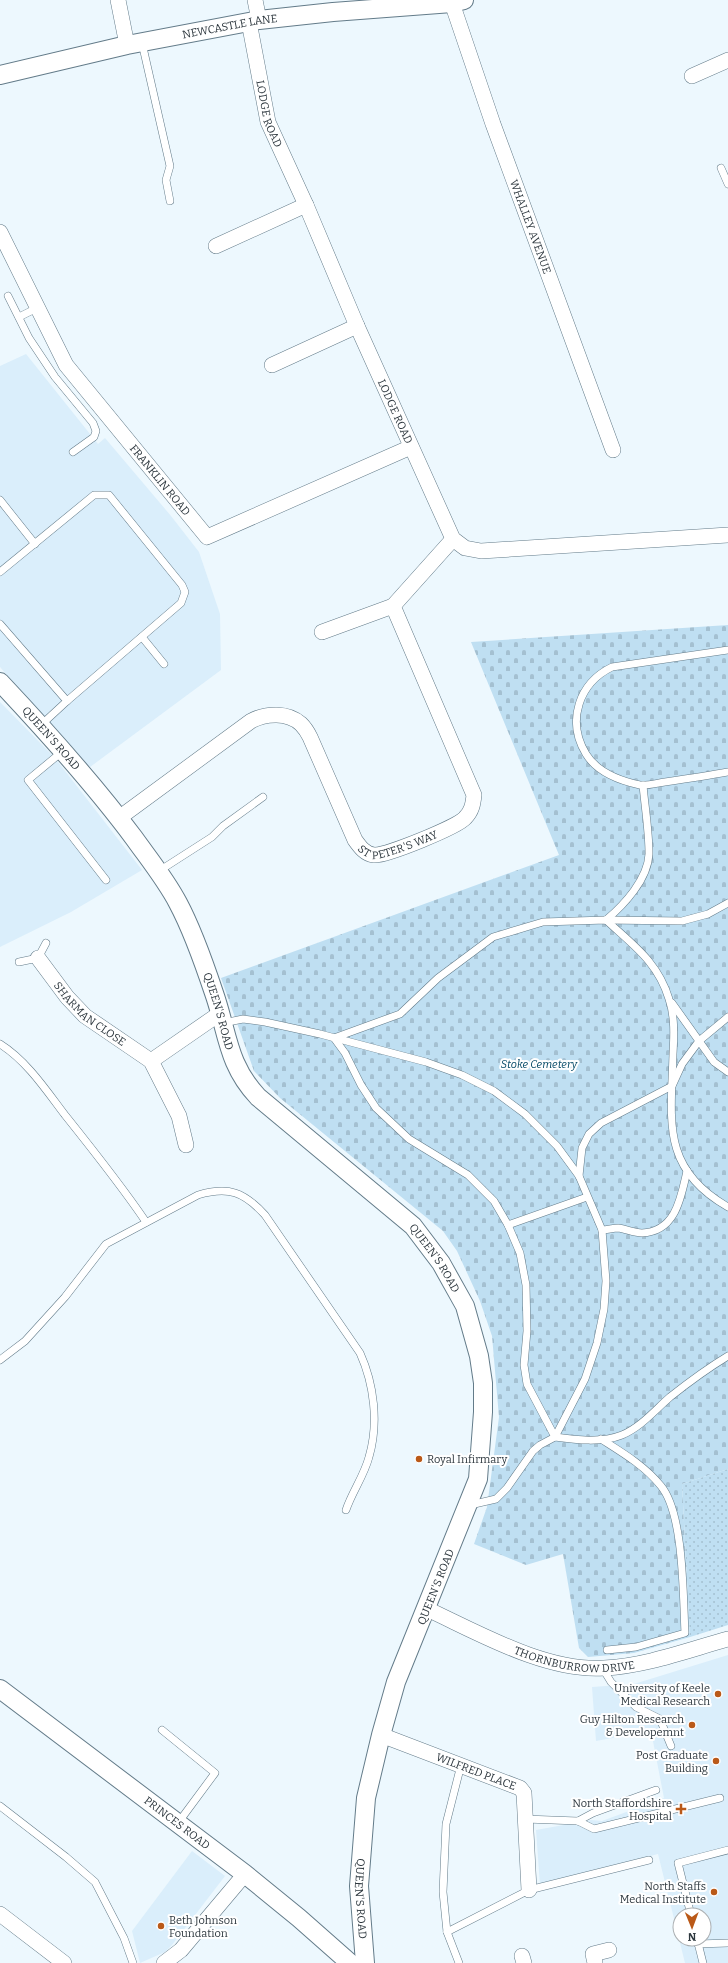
<svg xmlns="http://www.w3.org/2000/svg" width="728" height="1963" font-family="Bitter,serif">
<style>
.built{fill:#daeefb;fill-rule:evenodd}
.cemetery{fill:url(#cemetery-stones)}
.park{fill:url(#park-dots)}
.lines{fill:none;stroke-linecap:round;stroke-linejoin:round}
.service-casing{stroke:#637b89;stroke-width:8}
.minor-casing{stroke:#637b89;stroke-width:16}
.tertiary-casing{stroke:#637b89;stroke-width:20}
.service{stroke:#fff;stroke-width:7}
.minor{stroke:#fff;stroke-width:15}
.tertiary{stroke:#fff;stroke-width:18}
.poi-dot{fill:#ba5918;stroke:#fff;stroke-width:1.5}
.labels{text-anchor:middle;dominant-baseline:central;stroke-width:4;stroke-linejoin:round;paint-order:stroke}
.street-label{font-size:11px;fill:#2e383f;stroke:#fff}
.park-label{font-size:11px;font-style:italic;fill:#004765;stroke:#fff}
.poi-label{font-size:11px;fill:#2e383f;stroke:#fff;text-anchor:end}
</style>
<defs>
<pattern id="cemetery-stones" width="16" height="16" patternUnits="userSpaceOnUse"><rect width="16" height="16" fill="#bfdff2"/><path d="M2 7V4a2 2 0 0 1 4 0v3zM10 15v-3a2 2 0 0 1 4 0v3z" fill="#a4c0d1"/></pattern>
<pattern id="park-dots" width="8" height="8" patternUnits="userSpaceOnUse"><rect width="8" height="8" fill="#bfdff2"/><path d="M2 2h.1M6 6h.1" fill="none" stroke="#a4c0d1" stroke-width="1.8" stroke-linecap="round"/></pattern>
</defs>
<rect width="100%" height="100%" fill="#edf8fe"/>
<!-- built -->
<g class="built">
<path d="M26 354 98 444 105 438 171 516 199 552 220 614 221 670 90 767 0 667V366Z"/>
<path d="M0 702 55 758 142 870 71 912 0 947Z"/>
<path d="M728 1655V1963H685L658 1854 540 1885 536 1830 591 1820 602 1821 664 1798 651 1731 596 1741 592 1687 634 1684ZM680 1915H704V1939H680Z"/>
<path d="M192 1851 225 1876 172 1945 165 1952 140 1963 132 1931Z"/>
</g>
<!-- cemetery -->
<path class="cemetery" d="M728 625V1469L682 1484 690 1637 634 1653 588 1657 579 1648 563 1554 526 1565 474 1544 487 1507 499 1417 492 1336 480 1301 457 1251 443 1231 280 1098 254 1071 221 978 559 855 471 642Z"/>
<!-- park -->
<path class="park" d="M728 1469V1625L690 1637 682 1484Z"/>
<g class="lines">
<!-- service casing -->
<g class="service-casing">
<g id="service">
<path d="M142 43 170 166 166 180 170 201"/>
<path d="M721 168 728 184"/>
<path d="M8 296 29 338 55 377 93 423 96 431 94 437 73 452"/>
<path d="M19 317 37 308"/>
<path d="M0 500 35 544"/>
<path d="M0 572 94 495H109L182 585 185 592 181 603 67 701"/>
<path d="M0 624 67 701 41 725"/>
<path d="M142 637 164 664"/>
<path d="M728 650 612 667C579 683 566 721 586 754 597 772 621 781 640 785 648 786 657 783 665 782 686 779 707 776 728 772"/>
<path d="M63 751 28 780 106 880"/>
<path d="M159 871 212 837 223 826 263 797"/>
<path d="M606 920C624 905 648 879 649 854 649 831 645 808 643 785"/>
<path d="M606 920 682 921 708 914 728 903"/>
<path d="M19 962 38 958 46 943"/>
<path d="M672 1003 714 1062 728 1072"/>
<path d="M223 1023 243 1019 265 1022 320 1034 426 1062 462 1075 494 1091 525 1114 557 1146 579 1176 602 1230 606 1281 604 1309 597 1343 585 1379 555 1437 540 1445 533 1451 507 1488 496 1499 470 1505"/>
<path d="M0 1044C27 1061 46 1090 65 1115 93 1150 121 1185 146 1222"/>
<path d="M579 1176 582 1148 589 1134 601 1123 672 1086 682 1064 699 1041 728 1017"/>
<path d="M728 1207C661 1169 671 1121 673 1054 674 1036 675 1017 669 999 658 962 633 945 606 920L543 922 493 937 438 978 400 1014 334 1038 345 1053 361 1085 376 1108 409 1139 468 1175 494 1201 508 1225 520 1253 526 1285 527 1331 524 1365 527 1384 555 1437C576 1440 602 1443 622 1435 641 1427 655 1410 670 1397 689 1382 708 1368 728 1356"/>
<path d="M508 1225 587 1197"/>
<path d="M602 1230C607 1230 613 1228 618 1228 626 1229 634 1233 642 1233 676 1232 681 1197 687 1171"/>
<path d="M0 1360 25 1341 65 1297 106 1244 198 1195C229 1186 244 1192 265 1215L360 1353C374 1384 379 1423 369 1457 364 1476 352 1492 346 1510"/>
<path d="M601 1439C623 1453 645 1466 661 1486 684 1514 683 1596 685 1633L636 1647 607 1650"/>
<path d="M603 1669 611 1682 636 1707 660 1719 671 1746"/>
<path d="M162 1730 215 1773 178 1823"/>
<path d="M0 1806 66 1857 95 1882 124 1938 133 1963"/>
<path d="M525 1819 578 1821 594 1829 720 1798"/>
<path d="M578 1821 593 1813 656 1790"/>
<path d="M691 1915 678 1863 728 1850"/>
<path d="M447 1932 529 1890 649 1860"/>
<path d="M697 1939 703 1963"/>
<path d="M698 1944 728 1943"/>
<path d="M459 1963 447 1932 443 1892 446 1824 461 1765"/>
</g>
</g>
<!-- minor casing -->
<g class="minor-casing">
<g id="minor">
<path d="M118 0 127 45"/>
<path d="M255 0 259 20"/>
<path id="s1" d="M452 3 493 124 613 450"/>
<path id="s2" d="M249 22 268 122 306 205 357 326 453 539 465 548 481 551 728 535"/>
<path d="M692 76 728 60"/>
<path id="s3" d="M0 232 66 365 207 537 411 447"/>
<path d="M216 246 306 205"/>
<path d="M272 365 357 326"/>
<path d="M322 632 393 606"/>
<path id="s4" d="M119 818 251 721C266 713 288 712 301 724 305 728 308 733 310 737L355 840C360 847 365 854 374 855 386 856 457 827 465 818 472 811 473 804 474 795L393 606 453 539"/>
<path id="s5" d="M38 958 67 997 85 1016 151 1061 179 1116 186 1145"/>
<path d="M151 1061 219 1014"/>
<path id="s6" d="M427 1609C479 1633 546 1672 604 1668 646 1666 688 1650 728 1639"/>
<path id="s7" d="M381 1735 520 1788 524 1793 529 1890"/>
<path d="M0 1914 64 1963"/>
<path d="M522 1956 524 1963"/>
<path d="M164 1963 181 1950 245 1874"/>
<path d="M595 1963 593 1954 609 1950"/>
</g>
</g>
<!-- tertiary casing -->
<g class="tertiary-casing">
<g id="tertiary">
<path id="s8" d="M0 75 127 45 259 20 333 12 452 3 464 0"/>
<path id="s9" d="M0 682C47 732 93 783 134 838 149 859 166 880 178 903 193 931 204 963 214 993 228 1033 227 1064 258 1097L413 1226 441 1263 465 1306 479 1356 483 1383V1412L478 1479 396 1682 381 1735 366 1798 359 1886 365 1963"/>
<path id="s10" d="M0 1689 245 1874 299 1918 350 1963"/>
</g>
</g>
<!-- service -->
<use href="#service" class="service"/>
<!-- minor -->
<use href="#minor" class="minor"/>
<!-- tertiary -->
<use href="#tertiary" class="tertiary"/>
</g>
<!-- markers -->
<g class="poi-dot">
<circle cx="419" cy="1459" r="4"/>
<circle cx="718" cy="1694" r="4"/>
<circle cx="692" cy="1725" r="4"/>
<circle cx="716" cy="1761" r="4"/>
<path d="M679 1803h4v4h4v4h-4v4h-4v-4h-4v-4h4z"/>
<circle cx="714" cy="1892" r="4"/>
<circle cx="161" cy="1926" r="4"/>
</g>
<g class="labels">
<!-- street labels -->
<g class="street-label">
<text stroke="none"><textPath href="#s8" startOffset="235">NEWCASTLE LANE</textPath></text>
<text stroke="none"><textPath href="#s2" startOffset="94">LODGE ROAD</textPath></text>
<text stroke="none"><textPath href="#s1" startOffset="237">WHALLEY AVENUE</textPath></text>
<text stroke="none"><textPath href="#s2" startOffset="418">LODGE ROAD</textPath></text>
<text stroke="none"><textPath href="#s3" startOffset="297">FRANKLIN ROAD</textPath></text>
<text stroke="none"><textPath href="#s9" startOffset="76">QUEEN'S ROAD</textPath></text>
<text stroke="none"><textPath href="#s4" startOffset="395">ST PETER'S WAY</textPath></text>
<text stroke="none"><textPath href="#s9" startOffset="400">QUEEN'S ROAD</textPath></text>
<text stroke="none"><textPath href="#s5" startOffset="77">SHARMAN CLOSE</textPath></text>
<text stroke="none"><textPath href="#s9" startOffset="736">QUEEN'S ROAD</textPath></text>
<text transform="translate(436 1587) rotate(-68)">QUEEN'S ROAD</text>
<text stroke="none"><textPath href="#s6" startOffset="158">THORNBURROW DRIVE</textPath></text>
<text stroke="none"><textPath href="#s7" startOffset="102">WILFRED PLACE</textPath></text>
<text stroke="none"><textPath href="#s10" startOffset="222">PRINCES ROAD</textPath></text>
<text stroke="none"><textPath href="#s9" startOffset="1408">QUEEN'S ROAD</textPath></text>
</g>
<!-- park labels -->
<g class="park-label">
<text x="539" y="1064">Stoke Cemetery</text>
</g>
<!-- poi labels -->
<g class="poi-label">
<text x="427" y="1459" text-anchor="start">Royal Infirmary</text>
<text x="710" y="1688">University of Keele<tspan x="710" dy="13">Medical Research</tspan></text>
<text x="684" y="1719">Guy Hilton Research<tspan x="684" dy="13">&amp; Developemnt</tspan></text>
<text x="708" y="1755">Post Graduate<tspan x="708" dy="13">Building</tspan></text>
<text x="672" y="1803">North Staffordshire<tspan x="672" dy="13">Hospital</tspan></text>
<text x="706" y="1886">North Staffs<tspan x="706" dy="13">Medical Institute</tspan></text>
<text x="169" y="1920" text-anchor="start">Beth Johnson<tspan x="169" dy="13">Foundation</tspan></text>
</g>
</g>
<!-- north arrow -->
<g transform="translate(692 1927) rotate(179)"><circle r="19" fill="#ffffff" stroke="#abafb2"/>
<path d="M0-3L7 15L0 10L-7 15Z" fill="#ba5918"/>
<text y="-6" font-size="11" font-weight="bold" text-anchor="middle" fill="#2e383f">N</text>
</g>
</svg>
